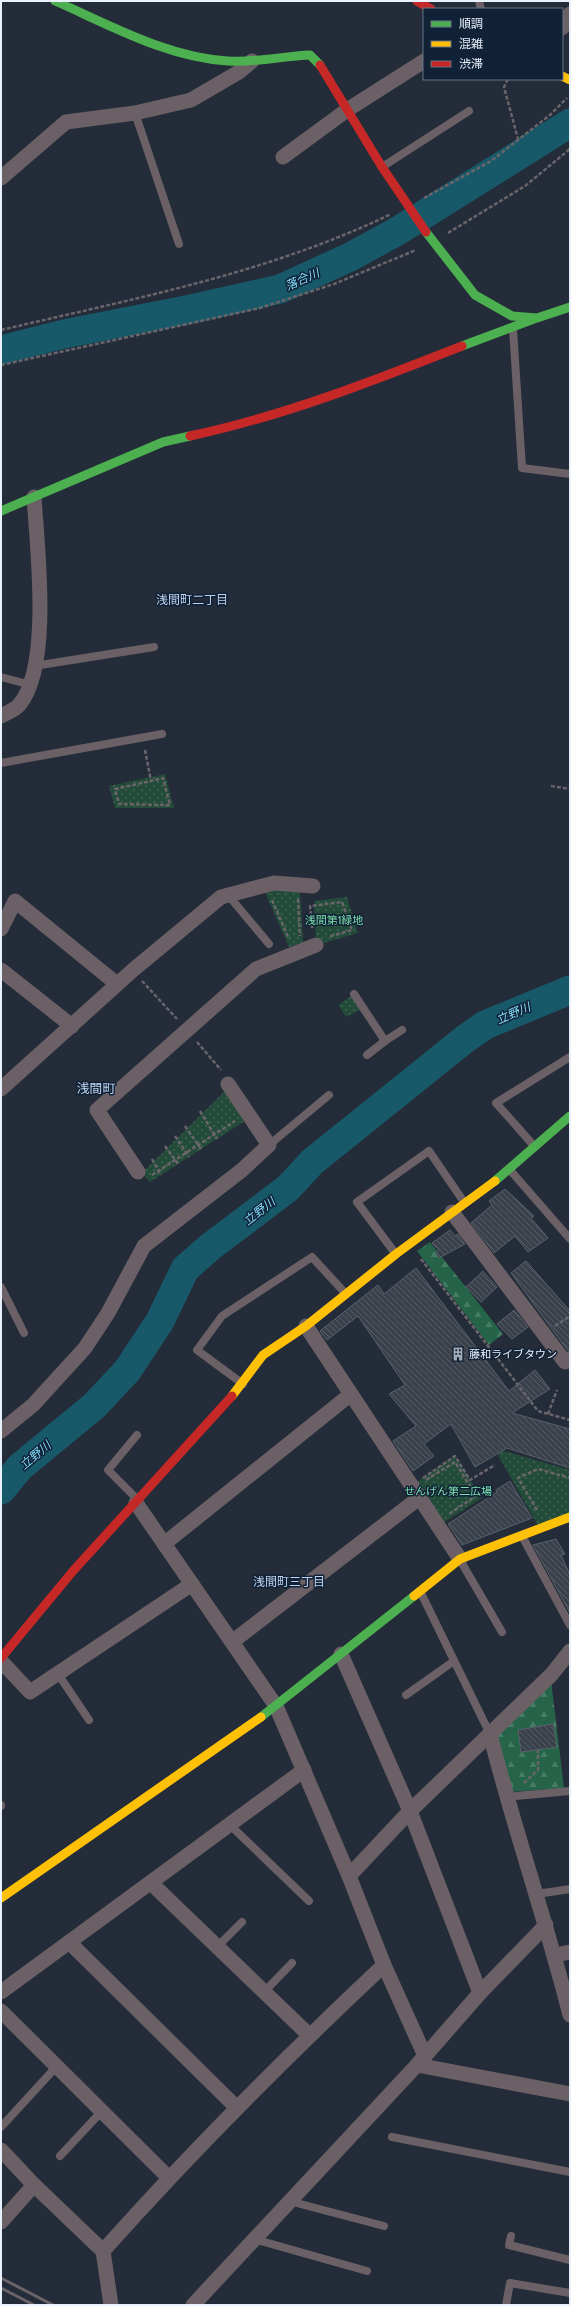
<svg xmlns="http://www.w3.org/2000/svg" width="571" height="2306" font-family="Cabin,'Noto Sans JP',sans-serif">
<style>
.grass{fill:url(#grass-dots)}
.forest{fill:url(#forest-firs)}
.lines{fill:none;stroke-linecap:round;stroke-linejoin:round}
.river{stroke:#185969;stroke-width:29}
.building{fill:url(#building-back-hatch);stroke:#58606a}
.path{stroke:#6a656b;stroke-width:2.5;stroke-dasharray:4 2;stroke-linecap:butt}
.lane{stroke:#6a6065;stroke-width:8}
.street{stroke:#6a6065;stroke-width:15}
.fast{stroke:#4caf50;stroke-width:9}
.slow{stroke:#ffc107;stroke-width:9}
.jam{stroke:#c62828;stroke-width:9}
.rail{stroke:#69636a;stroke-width:3}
.labels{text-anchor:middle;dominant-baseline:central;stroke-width:3;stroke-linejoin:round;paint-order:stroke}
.park-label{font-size:11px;fill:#7de0ad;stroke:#112136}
.poi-label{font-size:11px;fill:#e8f1fc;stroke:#112136;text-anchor:start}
.water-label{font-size:12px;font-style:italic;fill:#82def9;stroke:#112136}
.neighbourhood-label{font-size:12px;fill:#bed3ef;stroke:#112136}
.quarter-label{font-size:13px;fill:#bed3ef;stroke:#112136}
</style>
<defs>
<pattern id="grass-dots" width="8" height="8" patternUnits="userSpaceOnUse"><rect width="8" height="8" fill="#234b39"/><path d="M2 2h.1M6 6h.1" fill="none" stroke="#436557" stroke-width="1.8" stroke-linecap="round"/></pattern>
<pattern id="forest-firs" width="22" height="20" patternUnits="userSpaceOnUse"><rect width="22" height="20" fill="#266449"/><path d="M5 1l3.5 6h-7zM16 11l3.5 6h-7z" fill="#467b64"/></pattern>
<pattern id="building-back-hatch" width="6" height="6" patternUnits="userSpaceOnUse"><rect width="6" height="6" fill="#3a414b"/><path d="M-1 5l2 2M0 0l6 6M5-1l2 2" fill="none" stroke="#565d66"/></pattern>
</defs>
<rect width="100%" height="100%" fill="#232c38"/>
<!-- grass -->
<g class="grass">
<path d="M165 774 174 808H115L109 786Z"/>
<path d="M300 889 303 942 289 947 264 890Z"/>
<path d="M347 897 358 933 316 945 314 901Z"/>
<path d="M353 995 362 1009 346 1017 338 1005Z"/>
<path d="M228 1088 248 1119 150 1182 142 1173Z"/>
<path d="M494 1448 570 1470V1517L540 1529Z"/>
<path d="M455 1456 482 1498 440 1525 414 1484Z"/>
</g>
<!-- forest -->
<g class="forest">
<path d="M430 1242 503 1334 489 1345 417 1251Z"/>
<path d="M551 1680 564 1788 509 1792 496 1737Z"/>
</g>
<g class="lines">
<!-- river -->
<g class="river">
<path d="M1 350 64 334 191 309 280 289 350 257 396 232 570 123"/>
<path d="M1 1490 20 1467 94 1406 127 1371 160 1321 185 1269 210 1247 288 1188 312 1162 465 1039 485 1025 570 990"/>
</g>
</g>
<!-- building -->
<g class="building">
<path d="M505 1189 534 1216 531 1218 548 1238 528 1252 515 1236 494 1253 471 1223 492 1205 489 1201Z"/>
<path d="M450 1230 455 1236 458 1234 465 1244 439 1258 436 1253 439 1250 432 1243Z"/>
<path d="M526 1261 570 1311V1350L568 1351 511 1273Z"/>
<path d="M416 1268 509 1391 535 1370 550 1389 512 1413 570 1429V1468L507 1448 475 1467 451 1424 424 1444 434 1456 413 1471 393 1441 416 1426 389 1394 405 1385 358 1316 327 1340 320 1331 378 1285 384 1294Z"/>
<path d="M483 1271 497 1287 481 1302 466 1287Z"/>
<path d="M514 1310 528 1327 512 1339 497 1324Z"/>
<path d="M510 1481 532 1518 462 1545 448 1524 497 1492 496 1490Z"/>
<path d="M556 1539 565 1554 561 1555 570 1575V1613L533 1545Z"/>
<path d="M553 1724 557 1747 521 1752 518 1730Z"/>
</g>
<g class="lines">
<!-- path -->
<g class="path">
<path d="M508 79 504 87 518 139"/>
<path d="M424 198 491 161 550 115 567 98"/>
<path d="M448 233 525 186 570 149"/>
<path d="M1 330C132 299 269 273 391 214"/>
<path d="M1 365 260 308 334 284 416 250"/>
<path d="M145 750 151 781 163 778 170 805 119 804 115 789 151 781"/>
<path d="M551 786 570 789"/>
<path d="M298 899 300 936"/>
<path d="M272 900 289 939"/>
<path d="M312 924V930"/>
<path d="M315 925 312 924 310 906 342 902 352 930 328 937"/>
<path d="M142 981 177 1019"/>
<path d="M197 1042 221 1070"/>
<path d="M200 1111 217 1139"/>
<path d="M185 1126 201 1149"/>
<path d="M175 1136 189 1157"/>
<path d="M165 1146 178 1164"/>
<path d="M152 1159 161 1175"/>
<path d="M152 1175 235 1121"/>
<path d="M421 1259 538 1411 570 1420"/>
<path d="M555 1326 570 1316"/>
<path d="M548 1414 557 1390"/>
<path d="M423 1478 455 1456 470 1480 495 1465"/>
<path d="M426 1480 455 1462 476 1496 449 1514"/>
<path d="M537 1510 518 1478 538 1469 570 1478"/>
<path d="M524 1783 538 1770V1750"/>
</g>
<!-- lane -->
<g class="lane">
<path d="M479 1 481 9"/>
<path d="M135 113 179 244"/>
<path d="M382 167 469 111"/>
<path d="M513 329 522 468 570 474"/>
<path d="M34 666 154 647"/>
<path d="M1 677 31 685"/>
<path d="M1 763 162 734"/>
<path d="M228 895 269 944"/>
<path d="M354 994 385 1041 402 1030"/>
<path d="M367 1055 385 1041"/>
<path d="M269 1145 329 1095"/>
<path d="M535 1147 496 1103 570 1057"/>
<path d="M510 1170 570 1239"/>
<path d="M395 1253 357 1202 429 1151 464 1202"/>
<path d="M1 1287 24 1333"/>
<path d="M243 1384 197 1350 222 1316 312 1257 345 1293"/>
<path d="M137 1435 108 1470 138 1500"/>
<path d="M522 1536 570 1625"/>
<path d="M460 1560 502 1632"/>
<path d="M420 1591 490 1734"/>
<path d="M58 1674 89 1720"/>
<path d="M406 1695 454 1661"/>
<path d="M506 1797 570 1791"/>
<path d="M1 1805V1806"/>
<path d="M230 1825 309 1901"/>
<path d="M537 1894 570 1889"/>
<path d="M217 1947 242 1922"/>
<path d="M264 1992 292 1963"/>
<path d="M1 2127 57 2066"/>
<path d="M392 2137 570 2172"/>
<path d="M60 2156 102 2111"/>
<path d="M289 2201 384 2226"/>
<path d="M511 2236 509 2245 570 2260"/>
<path d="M254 2239 367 2271"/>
<path d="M506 2305 510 2283 570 2293"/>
</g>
<!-- street -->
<g class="street">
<path d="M562 28 570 14"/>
<path d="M283 157 347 110 424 61"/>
<path d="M1 178 66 122 135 113 191 100 239 72 252 61"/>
<path d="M1 716C6 713 15 710 19 705 52 667 37 546 34 497"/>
<path d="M1 929 15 901 117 984"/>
<path d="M1 970 72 1026"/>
<path d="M1 1089 133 970 221 897 274 883 313 886"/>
<path d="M138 1172 97 1110 256 969 316 945"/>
<path d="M452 1212 565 1362 570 1359"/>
<path d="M306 1326 460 1559"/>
<path d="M1 1431 33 1405 85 1348 108 1313 144 1246 242 1170 269 1145 228 1084"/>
<path d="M136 1503 276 1706 349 1876 384 1965 425 2056"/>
<path d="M164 1544 351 1394"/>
<path d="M232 1642 419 1498"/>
<path d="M341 1654 410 1811 480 1993"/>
<path d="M1 1661 30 1692 192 1584"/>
<path d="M490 1734C514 1829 546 1920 570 2015"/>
<path d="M349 1876 410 1811 552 1674 570 1651"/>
<path d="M151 1883 309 2035"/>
<path d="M69 1942 237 2108"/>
<path d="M555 1955 570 1952"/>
<path d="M1 1992 304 1770"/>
<path d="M1 2011 169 2178"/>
<path d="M417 2065 570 2094"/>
<path d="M1 2150 34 2185 1 2222"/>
<path d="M34 2185 103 2251 111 2305"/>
<path d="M103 2251C192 2151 286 2057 384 1965"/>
<path d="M193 2305 417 2065 480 1993 546 1925"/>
</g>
<!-- fast -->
<g class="fast">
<path d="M55 1C110 25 166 57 228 61 255 63 283 56 310 55L320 65"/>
<path d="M426 232 475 295 512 316 537 318 570 307"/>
<path d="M462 346 534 319"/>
<path d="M1 511 163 442 190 436"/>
<path d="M495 1181 570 1116"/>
<path d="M261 1717 414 1596"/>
</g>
<!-- slow -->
<g class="slow">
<path d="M562 76 570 80"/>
<path d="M232 1396 263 1355 306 1326 396 1254 495 1181"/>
<path d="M414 1596 460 1559 570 1517"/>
<path d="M1 1898 261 1717"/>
</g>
<!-- jam -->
<g class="jam">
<path d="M417 1 431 9"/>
<path d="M320 65 382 167 426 232"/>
<path d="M190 436C284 416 373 381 462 346"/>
<path d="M1 1658 73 1571 232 1396"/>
</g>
<!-- rail -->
<g class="rail">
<path d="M1 2278 53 2305"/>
<path d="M1 2288 34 2305"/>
</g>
</g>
<!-- icons -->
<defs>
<g id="building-bare" transform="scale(1.08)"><path d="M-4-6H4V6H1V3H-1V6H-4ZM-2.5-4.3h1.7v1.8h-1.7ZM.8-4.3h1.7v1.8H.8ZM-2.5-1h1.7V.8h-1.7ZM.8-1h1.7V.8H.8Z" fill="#a3acb7" stroke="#112136" stroke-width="2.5" paint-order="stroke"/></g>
</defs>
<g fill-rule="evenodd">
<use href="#building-bare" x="458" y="1354"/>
</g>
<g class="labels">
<!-- park labels -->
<g class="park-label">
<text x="334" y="920">浅間第1緑地</text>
<text x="448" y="1491">せんげん第二広場</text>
</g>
<!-- poi labels -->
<g class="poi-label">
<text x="469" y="1354">藤和ライブタウン</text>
</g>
<!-- water labels -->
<g class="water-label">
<text transform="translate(302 279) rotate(-24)">落合川</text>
<text transform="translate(513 1013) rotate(-23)">立野川</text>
<text transform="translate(259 1211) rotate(-38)">立野川</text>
<text transform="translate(35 1455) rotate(-40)">立野川</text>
</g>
<!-- neighbourhood labels -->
<g class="neighbourhood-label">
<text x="192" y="599">浅間町二丁目</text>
<text x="289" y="1581">浅間町三丁目</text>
</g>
<!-- quarter labels -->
<g class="quarter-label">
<text x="96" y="1088">浅間町</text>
</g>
</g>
<!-- border -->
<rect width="571" height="2306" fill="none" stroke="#e8f1fc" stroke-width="4"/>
<!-- legend -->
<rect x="423" y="8" width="140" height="72" fill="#112136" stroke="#677485"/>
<rect x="431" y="21" width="20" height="6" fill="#4caf50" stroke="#677485"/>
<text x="459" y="28" font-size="12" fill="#e8f1fc">順調</text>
<rect x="431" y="41" width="20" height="6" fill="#ffc107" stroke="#677485"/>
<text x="459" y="48" font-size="12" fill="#e8f1fc">混雑</text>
<rect x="431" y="61" width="20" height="6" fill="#c62828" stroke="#677485"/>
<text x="459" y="68" font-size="12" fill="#e8f1fc">渋滞</text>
</svg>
